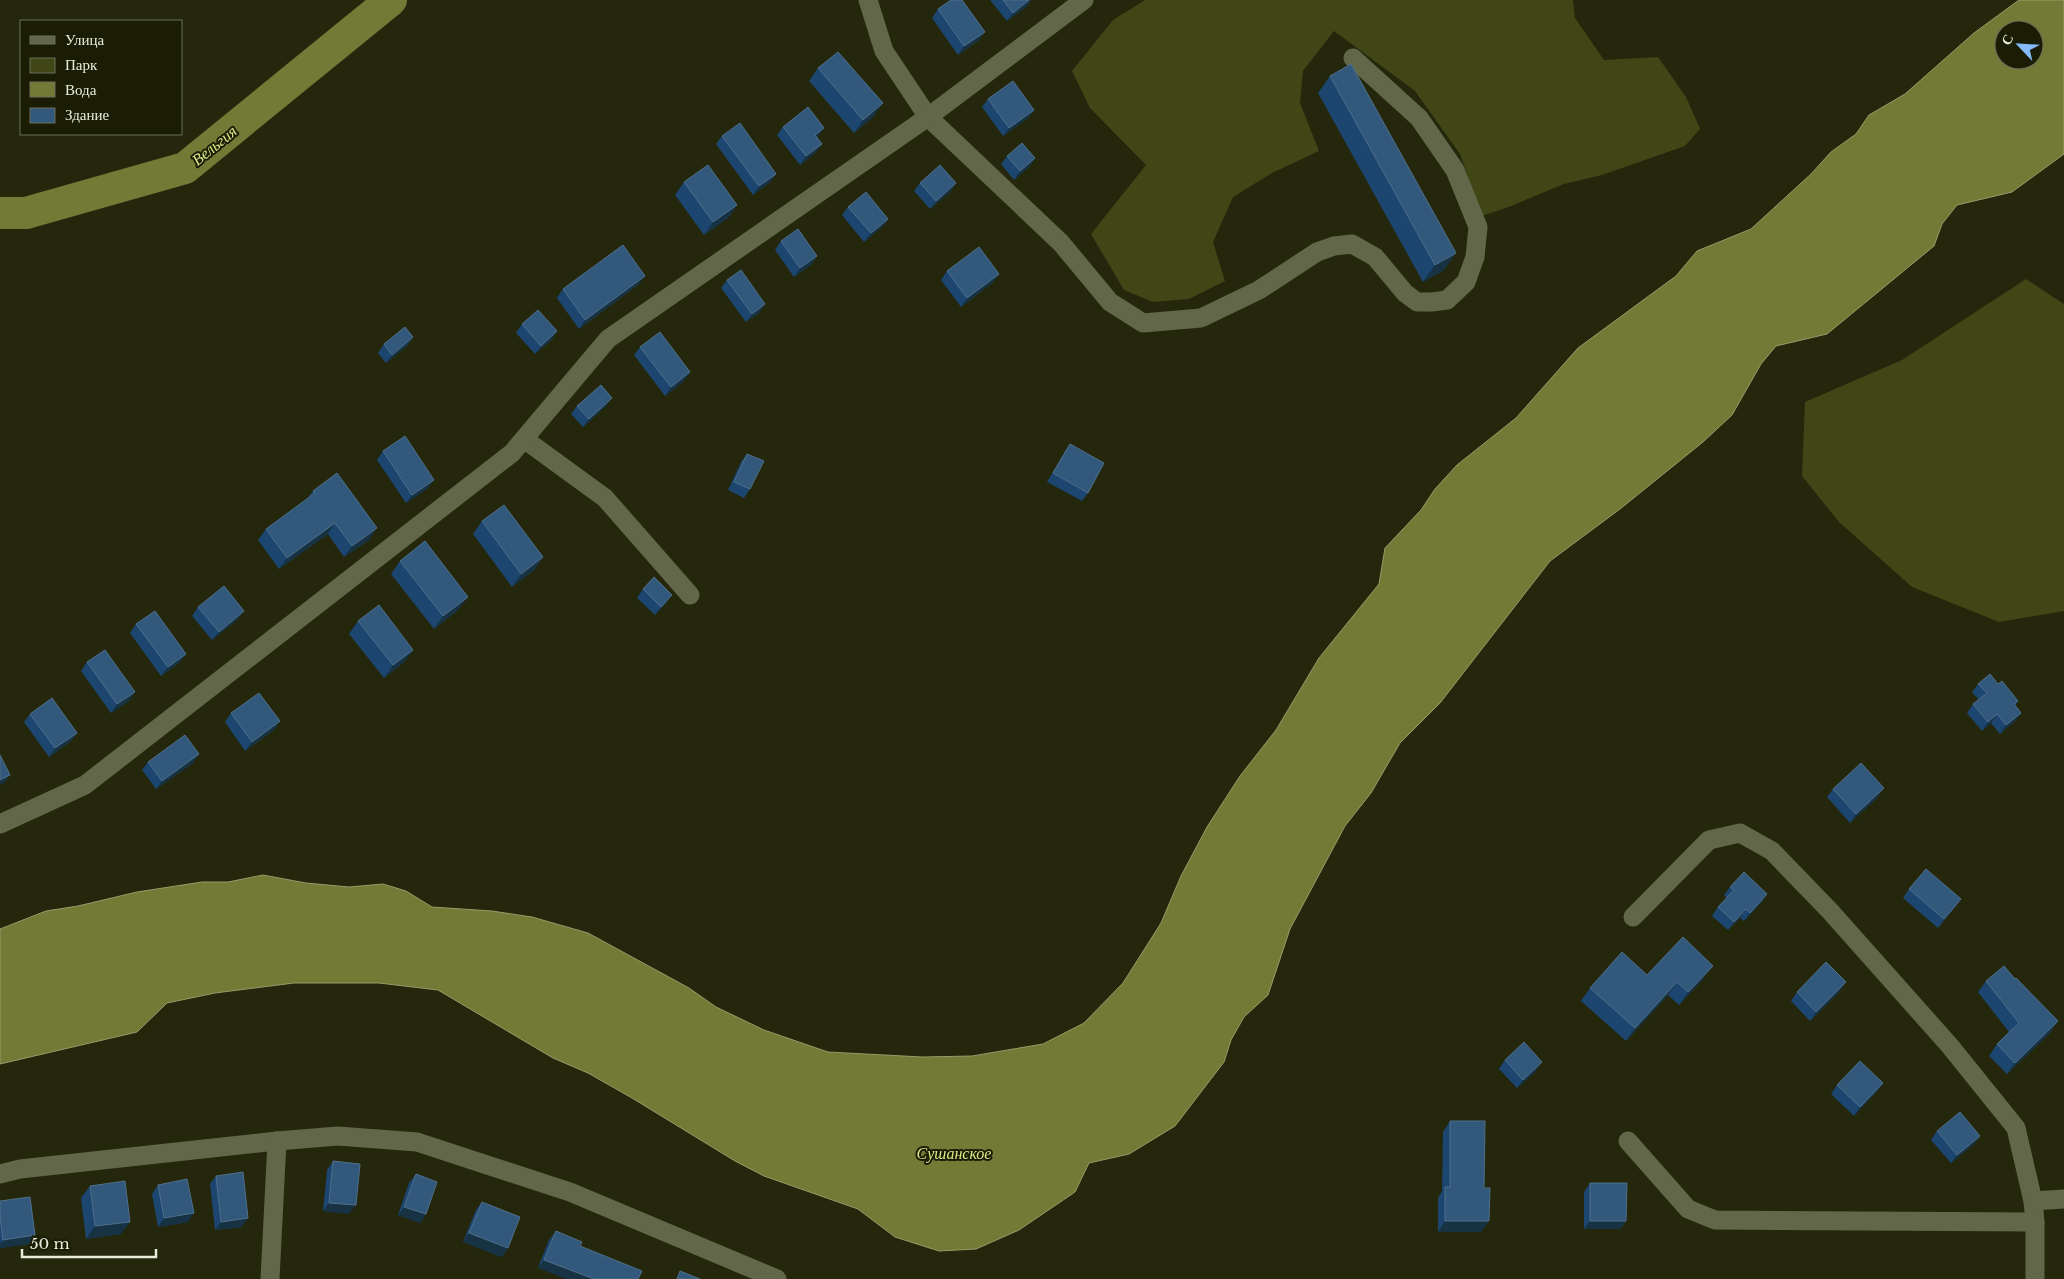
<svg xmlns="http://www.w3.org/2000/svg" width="2064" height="1279" font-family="'Libre Baskerville',serif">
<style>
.green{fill:#404616}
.water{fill:#727a36;stroke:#959c68;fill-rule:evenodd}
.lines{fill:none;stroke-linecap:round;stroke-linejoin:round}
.river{stroke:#727a36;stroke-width:32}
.minor{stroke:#62674a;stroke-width:19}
.wall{fill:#1c466f}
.shaded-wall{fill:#163243}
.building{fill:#32587b;stroke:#4f6f8a}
.labels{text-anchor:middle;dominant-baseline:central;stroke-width:4;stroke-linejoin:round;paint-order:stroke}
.water-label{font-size:16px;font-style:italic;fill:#dbe988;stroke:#1a1d04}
</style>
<rect width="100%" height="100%" fill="#24270c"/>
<!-- green -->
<g class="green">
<path d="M1145 0H1573L1575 18 1604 60 1658 57 1686 97 1700 129 1685 146 1602 175 1564 184 1511 206 1482 216 1460 154 1415 91 1334 31 1303 71 1300 103 1319 151 1272 173 1233 197 1213 242 1225 281 1189 299 1153 302 1124 290 1091 234 1146 165 1090 108 1072 71 1113 20Z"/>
<path d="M2026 279 2064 304V611L1999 622 1912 587 1839 522 1802 476 1805 402 1902 360Z"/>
</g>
<!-- water -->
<path class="water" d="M2019 0H2064V154L2012 192 1957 205 1942 224 1934 246 1827 334 1776 346 1761 364 1732 415 1703 442 1620 509 1550 561 1440 703 1400 743 1371 793 1345 826 1290 929 1268 995 1244 1017 1231 1040 1224 1062 1175 1126 1129 1154 1089 1163 1075 1192 1019 1230 976 1249 939 1251 895 1237 858 1209 764 1176 735 1161 632 1098 588 1073 553 1058 438 990 379 983H294L215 993 167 1003 137 1032 0 1064V929L46 911 78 906 137 892 202 882H228L263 875 306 883 349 887 383 884 406 891 432 907 492 911 532 917 588 933 689 988 716 1007 764 1030 828 1052 922 1057 972 1056 1043 1044 1084 1023 1123 983 1161 923 1181 876 1207 827 1240 776 1276 730 1319 658 1379 584 1385 548 1421 510 1435 489 1457 465 1516 418 1578 348 1676 276 1697 251 1751 229 1811 174 1831 152 1856 134 1869 115 1905 94 1974 33ZM2004 30H2034V60H2004Z"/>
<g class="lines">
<!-- river -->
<path class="river" d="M0 213H26L185 168 391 0"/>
<!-- minor -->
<g class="minor">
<path d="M868 0 884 51 928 117 1061 243 1110 302 1143 323 1201 318 1259 290 1317 252 1334 246 1352 244 1375 257 1405 293 1417 302H1432L1447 300 1466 282 1475 257 1478 227 1455 170 1419 118 1353 58"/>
<path d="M524 439 605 498 690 595"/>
<path d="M0 824 85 785 512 453 608 339 928 117 1084 0"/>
<path d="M1633 917 1709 840 1740 833 1772 851 1830 911 1950 1046 2016 1128 2033 1201 2035 1222V1279"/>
<path d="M1628 1141 1688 1209 1715 1220 2035 1222"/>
<path d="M0 1174 20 1169 277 1141 338 1136 417 1142 570 1192 777 1279"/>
<path d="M2033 1201 2064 1199"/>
<path d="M270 1279 277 1141"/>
</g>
</g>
<!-- wall -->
<g class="wall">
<path d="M990 0H1031L1027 6 1007 21Z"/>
<path d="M938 9 979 40 958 55 932 18Z"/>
<path d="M818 68 874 116 854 133 809 81Z"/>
<path d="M1330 76 1444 270 1423 282 1318 93Z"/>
<path d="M988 99 1034 110 1028 118 1003 136 982 107Z"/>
<path d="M783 127 818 137 817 138 816 152 800 165 777 135Z"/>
<path d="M722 136 776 174 770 182 753 195 716 144Z"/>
<path d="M1007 156 1035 158 1029 167 1014 180 1001 164Z"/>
<path d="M684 182 737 205 728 218 704 235 675 195Z"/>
<path d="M920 183H956L950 192 930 209 914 191Z"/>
<path d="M848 207 888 219 882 227 864 242 842 215Z"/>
<path d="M781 241 817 256 811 265 794 277 775 250Z"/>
<path d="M947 271 999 274 993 282 961 307 941 280Z"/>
<path d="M727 280 765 304 759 313 746 322 721 288Z"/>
<path d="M639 284 579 329 557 298 563 289Z"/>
<path d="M522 324 557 331 551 340 535 354 516 333Z"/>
<path d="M413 337 407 346 386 363 378 353 384 344Z"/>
<path d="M640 347 684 381 665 396 634 355Z"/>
<path d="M577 406H606L583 427 571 414Z"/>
<path d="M1070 444 1088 493 1082 501 1047 482 1064 453Z"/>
<path d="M383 451 428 488 406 503 377 460Z"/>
<path d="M747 454 750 489 744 498 728 490 741 462Z"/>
<path d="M313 491 369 540 344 557 328 534 279 569 258 540 266 529 307 499Z"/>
<path d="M482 521 543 557 534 570 512 587 473 534Z"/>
<path d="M400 561 459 609 434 629 391 574Z"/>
<path d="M643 589 666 603 655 615 637 598Z"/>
<path d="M198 607 238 619 212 640 192 616Z"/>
<path d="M358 621 413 650 404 662 384 678 349 634Z"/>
<path d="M136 624 180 662 161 676 130 633Z"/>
<path d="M87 662 129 701 111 713 81 671Z"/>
<path d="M1978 684H1998L2018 701 2015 705 2021 713 2015 721 2000 734 1991 723 1982 731 1967 713 1973 704 1979 700 1972 692Z"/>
<path d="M231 713 280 721 274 730 245 751 225 722Z"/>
<path d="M30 714 77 733 71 741 49 757 24 722Z"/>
<path d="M148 762 193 763 156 789 142 770Z"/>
<path d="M1833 789 1878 797 1850 823 1827 797Z"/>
<path d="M1730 887 1767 894 1761 903 1744 921 1740 918 1728 930 1712 916 1718 907 1727 898 1724 895Z"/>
<path d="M1909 889 1961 899 1955 907 1938 928 1903 898Z"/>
<path d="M1647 975 1704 978 1679 1005 1668 995 1626 1041 1581 1001 1590 988Z"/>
<path d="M2015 979 2058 1021 2050 1033 2007 1074 1989 1056 1997 1044 2009 1032 1978 992 1986 981Z"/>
<path d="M1840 991 1810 1021 1791 1001 1797 992Z"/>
<path d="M1505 1060 1536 1071 1517 1088 1499 1069Z"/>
<path d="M1883 1083 1877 1091 1854 1116 1831 1094 1837 1085Z"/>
<path d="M1450 1121 1484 1188 1481 1232H1438V1198L1442 1191 1443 1132Z"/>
<path d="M1937 1131 1980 1136 1974 1144 1951 1163 1931 1140Z"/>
<path d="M333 1161 349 1214 323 1211 327 1170Z"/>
<path d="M416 1174 426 1214 420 1223 398 1215 409 1183Z"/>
<path d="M216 1176 242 1227 215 1230 210 1184Z"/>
<path d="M1590 1183 1626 1221 1620 1229H1584V1192Z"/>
<path d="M158 1185 188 1222 158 1227 152 1194Z"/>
<path d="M90 1186 121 1234 86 1239 81 1198Z"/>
<path d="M0 1201 35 1235 29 1244 0 1248Z"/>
<path d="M482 1202 508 1248 502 1257 463 1242 476 1210Z"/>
<path d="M556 1231 580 1246 538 1268 549 1240Z"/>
</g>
<!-- shaded-wall -->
<g class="shaded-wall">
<path d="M1029 0H1031L1027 6 1007 21 1013 13Z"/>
<path d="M985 32 979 40 958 55 964 46Z"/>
<path d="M883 103 874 116 854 133 863 120Z"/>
<path d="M1034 110 1028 118 1003 136 1009 128Z"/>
<path d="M824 128 818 137 809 144 815 135Z"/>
<path d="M822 144 816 152 800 165 806 156Z"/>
<path d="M1035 158 1029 167 1014 180 1020 171Z"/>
<path d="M776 174 770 182 753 195 759 186Z"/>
<path d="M956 183 950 192 930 209 936 201Z"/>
<path d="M737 205 728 218 704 235 713 222Z"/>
<path d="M888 219 882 227 864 242 871 233Z"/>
<path d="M1456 253 1444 270 1423 282 1435 265Z"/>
<path d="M817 256 811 265 794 277 800 268Z"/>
<path d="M999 274 993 282 961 307 967 298Z"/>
<path d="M645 276 639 284 579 329 585 320Z"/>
<path d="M765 304 759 313 746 322 752 314Z"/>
<path d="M557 331 551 340 535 354 541 346Z"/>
<path d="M413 337 407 346 386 363 392 355Z"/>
<path d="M690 372 684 381 665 396 671 387Z"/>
<path d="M612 398 606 406 583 427 589 419Z"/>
<path d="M434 480 428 488 406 503 412 495Z"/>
<path d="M335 523 328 534 279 569 287 558Z"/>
<path d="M377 528 369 540 344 557 352 546Z"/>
<path d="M543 557 534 570 512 587 521 574Z"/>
<path d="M672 595 666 603 655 615 661 607Z"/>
<path d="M468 597 459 609 434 629 443 616Z"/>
<path d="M244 611 238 619 212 640 219 632Z"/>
<path d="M413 650 404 662 384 678 393 665Z"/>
<path d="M186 654 180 662 161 676 168 667Z"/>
<path d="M135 692 129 701 111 713 117 704Z"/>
<path d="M2021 713 2015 721 2000 734 2006 725Z"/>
<path d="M1997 714 1991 723 1982 731 1988 722Z"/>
<path d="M280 721 274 730 245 751 252 742Z"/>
<path d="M77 733 71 741 49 757 55 748Z"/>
<path d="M199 754 193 763 156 789 162 781Z"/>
<path d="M10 775 4 783 0 785V780Z"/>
<path d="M1884 788 1878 797 1850 823 1856 814Z"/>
<path d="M1767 894 1761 903 1744 921 1750 913Z"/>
<path d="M1961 899 1955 907 1938 928 1944 919Z"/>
<path d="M1746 909 1740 918 1728 930 1734 922Z"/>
<path d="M1713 966 1704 978 1679 1005 1688 992Z"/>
<path d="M1677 982 1668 995 1626 1041 1635 1028Z"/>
<path d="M1846 982 1840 991 1810 1021 1816 1012Z"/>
<path d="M2058 1021 2050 1033 2007 1074 2015 1063Z"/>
<path d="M1542 1062 1536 1071 1517 1088 1523 1080Z"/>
<path d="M1883 1083 1877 1091 1854 1116 1860 1107Z"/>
<path d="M1980 1136 1974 1144 1951 1163 1957 1155Z"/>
<path d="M329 1203 356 1205 349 1214 323 1211Z"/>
<path d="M404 1207 426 1214 420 1223 398 1215Z"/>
<path d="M194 1213 188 1222 158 1227 164 1218Z"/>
<path d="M248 1218 242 1227 215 1230 221 1222Z"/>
<path d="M1445 1221H1489L1481 1232H1438Z"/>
<path d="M1590 1221H1626L1620 1229H1584Z"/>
<path d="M130 1222 121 1234 86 1239 95 1226Z"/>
<path d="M469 1233 508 1248 502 1257 463 1242Z"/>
<path d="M35 1235 29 1244 0 1248V1244L3 1240Z"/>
<path d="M544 1260 594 1279H566L538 1268Z"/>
</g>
<!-- building -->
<g class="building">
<path d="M951 0H962L985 32 964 46 938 9Z"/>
<path d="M1003 0H1029L1013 13Z"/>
<path d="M838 52 883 103 863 120 818 68Z"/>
<path d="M1351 64 1456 253 1435 265 1330 76Z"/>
<path d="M1013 81 1034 110 1009 128 988 99Z"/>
<path d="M808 107 824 128 815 135 822 144 806 156 783 127Z"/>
<path d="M740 123 776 174 759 186 722 136Z"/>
<path d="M1022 143 1035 158 1020 171 1007 156Z"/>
<path d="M708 165 737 205 713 222 684 182Z"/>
<path d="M940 165 956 183 936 201 920 183Z"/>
<path d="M866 192 888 219 871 233 848 207Z"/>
<path d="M798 229 817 256 800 268 781 241Z"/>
<path d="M623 245 645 276 585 320 563 289Z"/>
<path d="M979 247 999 274 967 298 947 271Z"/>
<path d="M741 270 765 304 752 314 727 280Z"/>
<path d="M538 310 557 331 541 346 522 324Z"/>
<path d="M405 327 413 337 392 355 384 344Z"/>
<path d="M660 332 690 372 671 387 640 347Z"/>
<path d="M601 385 612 398 589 419 577 406Z"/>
<path d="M405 436 434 480 412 495 383 451Z"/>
<path d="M1070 444 1104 463 1088 493 1053 473Z"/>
<path d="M747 454 764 461 750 489 734 482Z"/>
<path d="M337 473 377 528 352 546 335 523 287 558 266 529 315 493 313 491Z"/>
<path d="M504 505 543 557 521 574 482 521Z"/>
<path d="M425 541 468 597 443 616 400 561Z"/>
<path d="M654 577 672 595 661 607 643 589Z"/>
<path d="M224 586 244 611 219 632 198 607Z"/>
<path d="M379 605 413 650 393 665 358 621Z"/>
<path d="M155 611 186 654 168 667 136 624Z"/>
<path d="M105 650 135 692 117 704 87 662Z"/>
<path d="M1990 674 1998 684 2002 681 2018 701 2014 704 2021 713 2006 725 1997 714 1988 722 1973 704 1987 693 1978 684Z"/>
<path d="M259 693 280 721 252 742 231 713Z"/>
<path d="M52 698 77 733 55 748 30 714Z"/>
<path d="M185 735 199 754 162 781 148 762Z"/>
<path d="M0 755 10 775 0 780Z"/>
<path d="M1861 763 1884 788 1856 814 1833 789Z"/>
<path d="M1926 869 1961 899 1944 919 1909 889Z"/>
<path d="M1744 872 1767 894 1750 913 1746 909 1734 922 1718 907 1734 890 1730 887Z"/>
<path d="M1683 937 1713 966 1688 992 1677 982 1635 1028 1590 988 1622 952 1647 975Z"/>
<path d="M1826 962 1846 982 1816 1012 1797 992Z"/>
<path d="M2004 966 2015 979 2016 978 2058 1021 2015 1063 1997 1044 2019 1023 1986 981Z"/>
<path d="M1524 1042 1542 1062 1523 1080 1505 1060Z"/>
<path d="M1860 1061 1883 1083 1860 1107 1837 1085Z"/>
<path d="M1960 1112 1980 1136 1957 1155 1937 1131Z"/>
<path d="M1450 1121H1485L1484 1188H1490L1489 1221H1445V1187H1450Z"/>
<path d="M333 1161 360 1164 356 1205 329 1203Z"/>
<path d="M243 1172 248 1218 221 1222 216 1176Z"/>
<path d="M416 1174 437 1182 426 1214 404 1207Z"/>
<path d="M187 1179 194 1213 164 1218 158 1185Z"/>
<path d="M125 1181 130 1222 95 1226 90 1186Z"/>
<path d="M1590 1183H1627L1626 1221H1590Z"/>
<path d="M30 1197 35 1235 3 1240 0 1217V1201Z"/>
<path d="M482 1202 520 1217 508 1248 469 1233Z"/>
<path d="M556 1231 582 1242 580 1246 642 1271 638 1279H594L544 1260Z"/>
<path d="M680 1271 700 1279H677Z"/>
</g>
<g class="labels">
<!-- water labels -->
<g class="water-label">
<text transform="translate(214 145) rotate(-39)">Вельгия</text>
<text x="954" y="1153">Сушанское</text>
</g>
</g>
<!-- legend -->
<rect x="20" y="20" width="162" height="115" fill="#1a1d04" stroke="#6c705a"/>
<rect x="30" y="36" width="25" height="8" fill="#62674a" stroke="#6c705a"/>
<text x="65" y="45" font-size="15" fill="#e8ecdb">Улица</text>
<rect x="30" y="58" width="25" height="15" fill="#404616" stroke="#6c705a"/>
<text x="65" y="70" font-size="15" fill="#e8ecdb">Парк</text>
<rect x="30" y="82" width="25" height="15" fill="#727a36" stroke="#6c705a"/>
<text x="65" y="95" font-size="15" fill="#e8ecdb">Вода</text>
<rect x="30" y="108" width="25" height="15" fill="#32587b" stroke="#6c705a"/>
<text x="65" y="120" font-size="15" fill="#e8ecdb">Здание</text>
<!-- north arrow -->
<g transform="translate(2019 45) rotate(295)"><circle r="24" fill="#1a1d04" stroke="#6c705a"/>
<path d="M0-4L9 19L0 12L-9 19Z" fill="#85bbfb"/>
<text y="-8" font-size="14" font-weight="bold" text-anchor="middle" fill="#e8ecdb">С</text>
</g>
<!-- scale -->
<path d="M22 1249v8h134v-8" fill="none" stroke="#e8ecdb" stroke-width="2.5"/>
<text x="30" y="1249" font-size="15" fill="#e8ecdb" stroke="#1a1d04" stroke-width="4" paint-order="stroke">50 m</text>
</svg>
